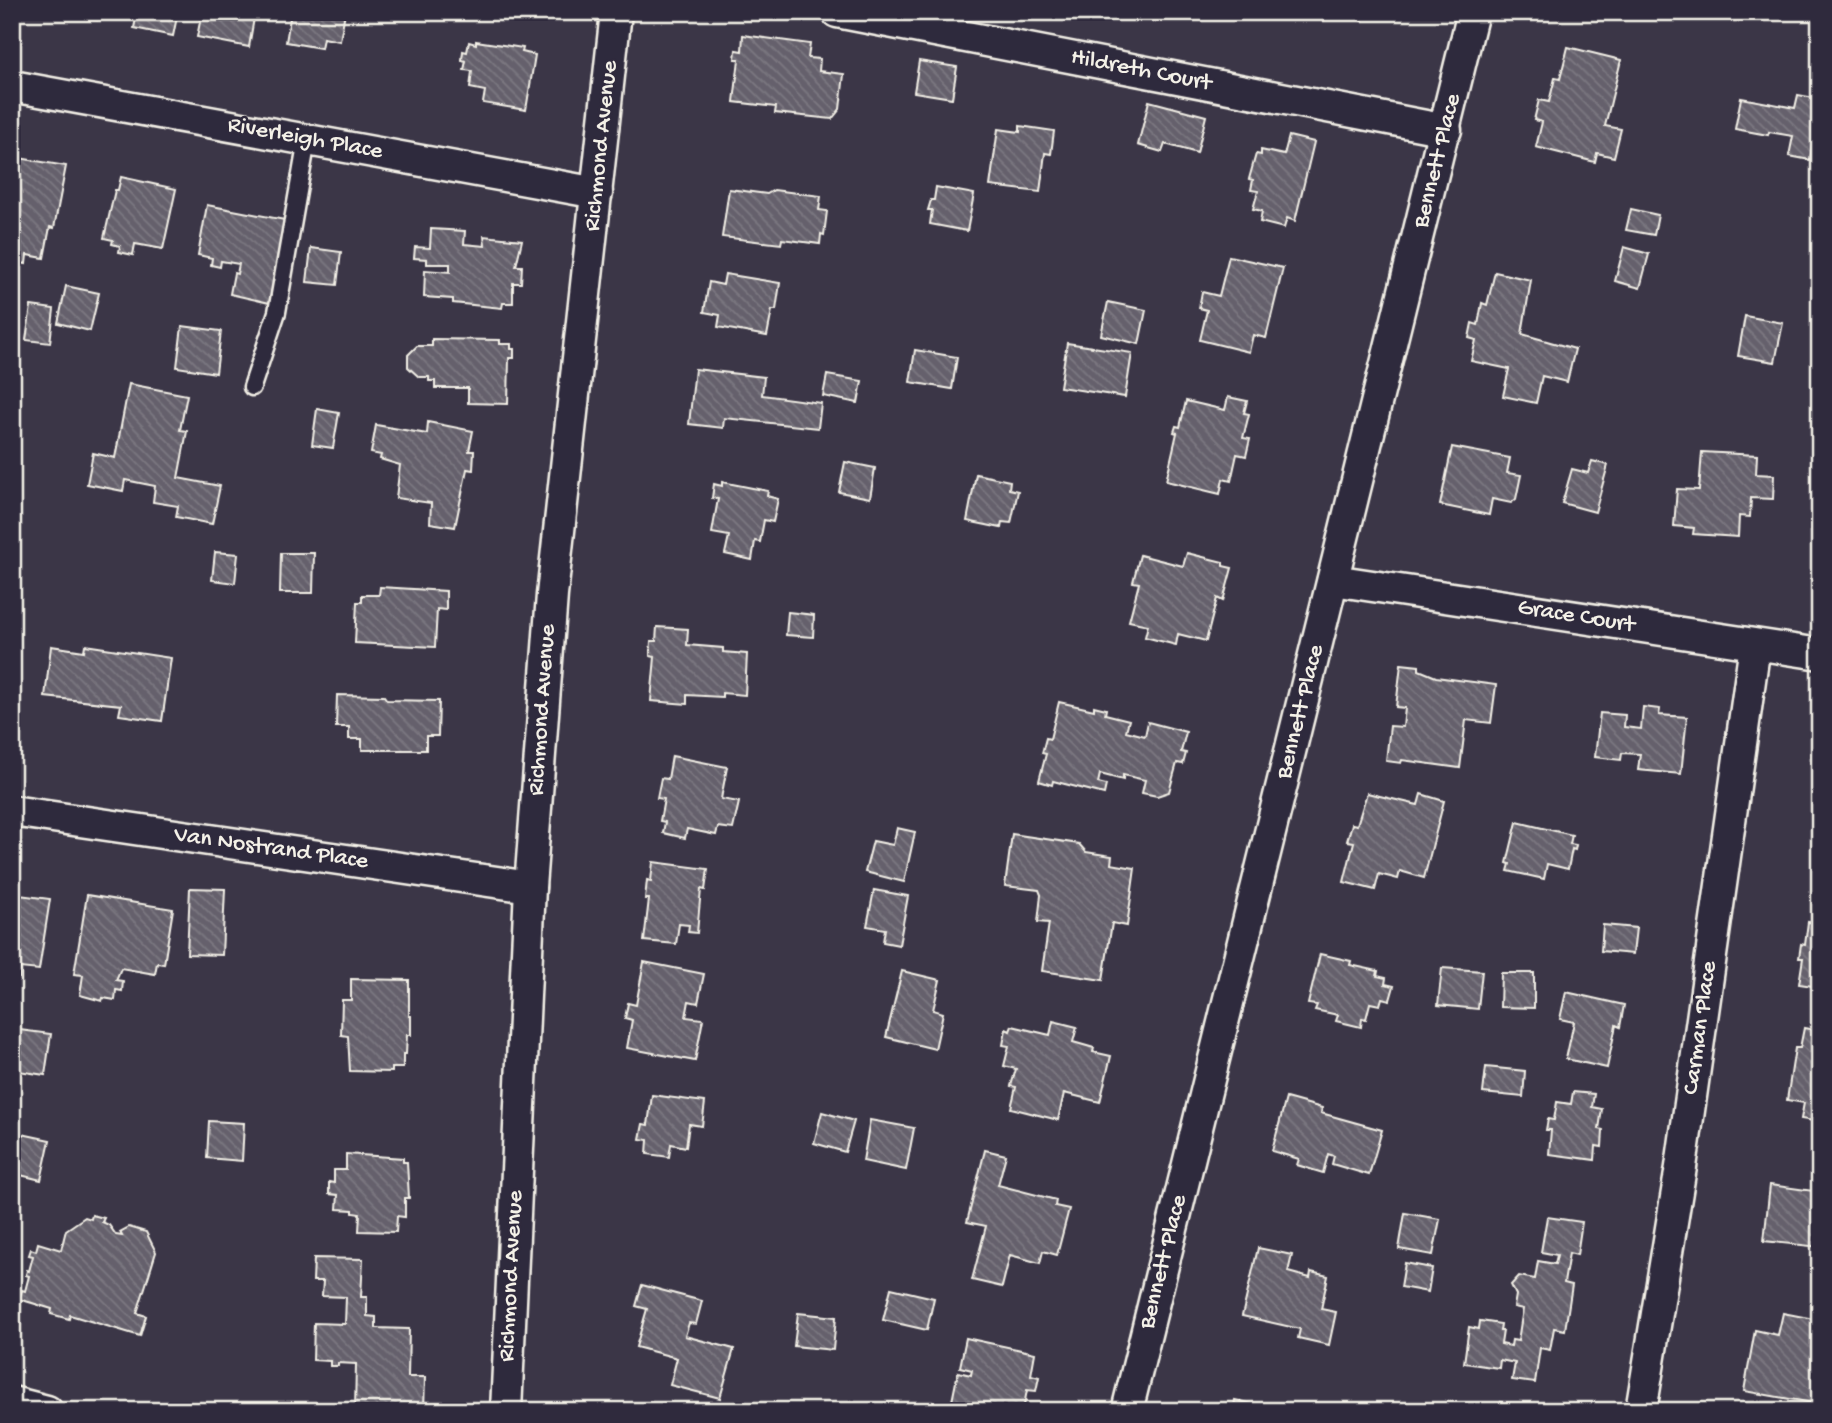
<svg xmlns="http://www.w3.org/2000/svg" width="1832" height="1423" font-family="'Gochi Hand',sans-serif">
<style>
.building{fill:url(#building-back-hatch);stroke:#f4f1e8;stroke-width:2}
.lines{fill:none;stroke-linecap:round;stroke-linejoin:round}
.lane-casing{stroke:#f4f1e8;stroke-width:21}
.street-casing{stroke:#f4f1e8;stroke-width:35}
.lane{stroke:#2f2a3d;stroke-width:16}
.street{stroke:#2f2a3d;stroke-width:30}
.labels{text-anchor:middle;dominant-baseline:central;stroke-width:5;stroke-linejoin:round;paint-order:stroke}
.street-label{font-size:24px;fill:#f4f1e8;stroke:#2f2a3d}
</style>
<defs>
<pattern id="building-back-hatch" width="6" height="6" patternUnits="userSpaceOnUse" patternTransform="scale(1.75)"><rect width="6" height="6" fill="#65616c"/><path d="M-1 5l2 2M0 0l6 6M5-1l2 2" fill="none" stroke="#7c7881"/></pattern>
</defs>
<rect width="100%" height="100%" fill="#3b3647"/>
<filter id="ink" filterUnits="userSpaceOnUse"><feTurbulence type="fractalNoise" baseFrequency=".0143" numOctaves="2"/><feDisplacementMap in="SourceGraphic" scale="14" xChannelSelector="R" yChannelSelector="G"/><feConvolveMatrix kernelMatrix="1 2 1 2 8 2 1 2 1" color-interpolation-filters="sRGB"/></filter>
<g filter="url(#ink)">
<!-- building -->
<g class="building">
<path d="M57 12H99L97 20Z"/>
<path d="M126 12H178L173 36 134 28 137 14Z"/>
<path d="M202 12H255L249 47 197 37Z"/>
<path d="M291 12H345L340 41 323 38 321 48 286 42Z"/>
<path d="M1287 12H1326L1324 20Z"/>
<path d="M1342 12H1365L1363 20 1342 15Z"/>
<path d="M743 35 810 44 808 58 820 59 819 71 844 74 840 109 832 119 775 113 776 107 734 102 739 59H735L736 50 742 51Z"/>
<path d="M476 41 523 48 522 52 535 55 526 110 483 103 485 91 470 88 472 71 464 70 466 61 462 60 463 51 467 52 469 42 476 44Z"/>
<path d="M1568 47 1621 60 1605 126 1621 129 1614 157 1597 153 1595 162 1536 147 1542 122 1534 120 1539 100 1549 102 1555 78 1560 79Z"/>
<path d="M919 61 957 67 952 98 914 92Z"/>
<path d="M1798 95 1820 99V147L1812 146 1810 160 1789 156 1793 136 1769 132 1768 135 1735 129 1741 98 1795 108Z"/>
<path d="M1149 101 1206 116 1197 153 1165 144 1162 152 1138 145Z"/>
<path d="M1020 126 1054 131 1051 154 1045 153 1040 192 990 186 998 129 1020 132Z"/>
<path d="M1289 136 1314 142 1295 221 1287 218 1284 228 1260 222 1262 211 1253 209 1258 191 1251 190 1253 180 1249 179 1256 154 1261 155V150L1284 155Z"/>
<path d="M19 158 66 166 54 228 50 227 44 258 27 255 26 264 16 262 17 254 12 253V169L17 170Z"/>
<path d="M121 177 176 189 163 249 135 244 133 255 119 252 120 246 112 244 113 240 104 238 115 190H118Z"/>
<path d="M936 187 974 194 967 231 930 224 932 210H928L931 200H934Z"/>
<path d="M729 189 767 194 774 190 821 196 819 210 827 211 824 235 821 234 820 244 782 239 781 244 722 237Z"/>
<path d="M207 205 290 221 274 304 230 294 234 273 237 274 239 264 221 261 220 267 211 265 212 258 198 255Z"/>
<path d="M1631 209 1658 215 1654 235 1626 230Z"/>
<path d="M431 229 465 231 464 244 485 246 484 236 522 240 516 266H522L521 283H513V303H503L502 308 453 303V299L424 297 425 270 450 272V264H427V259L414 258 415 247 430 248Z"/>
<path d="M1624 247 1649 254 1640 288 1615 281Z"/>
<path d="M311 248 341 252 337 285 307 282Z"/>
<path d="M1229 256 1283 268 1266 338 1253 335 1249 352 1200 340 1207 310 1199 308 1202 292 1219 296Z"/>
<path d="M1495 272 1531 280 1522 334 1575 349 1567 382 1542 376 1536 403 1503 396 1509 369 1471 361 1476 340 1469 338 1472 323 1478 325 1482 303 1487 305Z"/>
<path d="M725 274 780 283 776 310H772L767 336 718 327 720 315 704 312 709 282 723 285Z"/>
<path d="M66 286 99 293 90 331 58 323Z"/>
<path d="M1108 302 1146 310 1139 344 1101 335Z"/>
<path d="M31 306 54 309 50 343 26 340Z"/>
<path d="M1745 316 1783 323 1775 362 1738 356Z"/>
<path d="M182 326 221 331 216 373 177 367Z"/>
<path d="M432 339 500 340V344H511V349H514V358H509L508 404 468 403V388H435V381H429V377H419L408 367V355L417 346H432Z"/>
<path d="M1067 343 1132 353 1125 397 1060 387Z"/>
<path d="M915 350 957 357 952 389 910 382Z"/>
<path d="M695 369 764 377 762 395 821 403 818 428 724 418 723 428 689 424Z"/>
<path d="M827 375 862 381 858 403 823 396Z"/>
<path d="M129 384 187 395 180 430 187 431 178 478 220 486 212 524 176 517 178 506 153 502 155 486 125 480 123 491 87 484 93 453 115 458Z"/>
<path d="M1228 397 1247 401 1244 413 1249 414 1243 438 1250 439 1246 456 1237 454 1231 481 1223 479 1220 494 1166 481 1177 433 1174 432 1176 426 1180 427 1186 401 1225 410Z"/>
<path d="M317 409 339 413 333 448 312 445Z"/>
<path d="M428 422 473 431 469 451H474L473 470 467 469 455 527 430 523 431 503 396 498 400 465 380 459 381 455 371 453 376 425 427 434Z"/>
<path d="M1452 447 1510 458 1507 473 1521 475 1516 499 1511 503 1492 499 1489 515 1440 505Z"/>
<path d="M1702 452 1757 455 1756 474 1774 475 1773 499 1751 498 1750 517 1739 516 1738 537 1693 534 1694 528 1674 526 1677 489 1699 490Z"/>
<path d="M1592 461 1608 465 1595 512 1562 503 1572 469 1588 473Z"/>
<path d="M845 462 875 468 870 498 839 492Z"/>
<path d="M976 474 1010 481 1009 489 1018 491 1011 523 1002 522 1001 528 967 521Z"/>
<path d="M722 482 768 491 767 496 778 499 773 522 764 520 760 542 755 541 752 560 725 554 729 536 712 533 718 499 712 498 714 484 722 486Z"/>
<path d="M215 552 238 554 235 583 212 580Z"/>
<path d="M281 553H314L313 593H280Z"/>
<path d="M1187 553 1223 562V566L1232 568 1223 601 1217 598 1206 641 1178 634 1176 645 1145 637 1148 625 1129 621 1139 583 1133 582 1140 555 1183 566Z"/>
<path d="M380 587 446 591V610L437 609 435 647 355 643 357 602H362V595H379Z"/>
<path d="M788 612 814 615 813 637 786 635Z"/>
<path d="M657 627 688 629 687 645 723 648V652L747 654 745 695 722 693V697L687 695V704L651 701 655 657 650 656 651 641H656Z"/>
<path d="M85 645 171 658 162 721 119 715 121 705 45 697 51 646 84 651Z"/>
<path d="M1401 664 1419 666V670L1436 677 1496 685 1491 723 1466 720 1460 768 1402 760 1401 763 1386 761 1390 726 1403 727 1405 708 1396 707Z"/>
<path d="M337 695 384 696 387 700 439 701 438 736H426V750H362V739H349V727H336Z"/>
<path d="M1059 702 1094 710V706L1106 709 1105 714 1129 720 1126 731 1145 736 1148 722 1186 732 1181 752 1186 753 1183 764 1177 763 1169 792 1157 796 1142 793 1145 780 1123 775V780L1100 774 1098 783 1106 785 1104 794 1053 781 1052 785 1039 781 1046 754 1042 753 1046 738 1050 739Z"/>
<path d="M1643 707 1660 709 1659 715 1687 717 1681 774 1638 770 1640 754 1622 753 1621 760 1595 757 1600 713 1625 715 1624 727 1641 729Z"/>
<path d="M672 756 727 767 721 799 739 802 733 829 718 827 716 835 687 829 685 838 663 833 665 822 660 821 664 799 657 798 661 778 668 779Z"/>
<path d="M1367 793 1418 805 1421 794 1444 801 1424 878 1400 871 1398 879 1379 874 1375 890 1344 882 1354 842 1347 841 1352 824 1357 825Z"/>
<path d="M1517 822 1572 835 1570 844 1576 845 1575 850 1572 849 1568 869 1547 864 1544 879 1508 871 1510 864 1507 863Z"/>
<path d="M897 828 915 832 904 882 865 872 873 841 893 845Z"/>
<path d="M1012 834 1079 844 1086 852 1112 856 1111 864 1135 868 1127 926 1112 923 1103 980 1042 971 1049 923 1038 922 1041 895 1039 890 1005 886Z"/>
<path d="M653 862 708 869 705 890 701 889 697 933 688 932 689 925 679 924 676 944 644 941 649 899H645L647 880 651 881Z"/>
<path d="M190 888 225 889 222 955 187 954Z"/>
<path d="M874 890 908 896 899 945 883 942 885 929 867 926Z"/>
<path d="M12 894 50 899 39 970 20 968 19 978H12Z"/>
<path d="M87 895 173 909 164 964 157 963 155 974 121 968 116 980 123 981 122 991 116 990 115 1000 103 998 102 1001 80 995 83 975 74 974Z"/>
<path d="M1816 919H1820V987L1799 984 1803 958H1799L1801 944 1805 945 1808 922 1815 923Z"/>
<path d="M1603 925 1636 928 1633 954 1601 951Z"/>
<path d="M1320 954 1351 961 1350 965 1378 971 1377 976 1386 978 1385 984 1394 986 1390 1000 1382 998 1380 1005 1370 1003 1366 1019 1362 1018 1361 1027 1336 1021 1338 1015 1315 1010 1317 1005 1308 1004Z"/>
<path d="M644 962 704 974 698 1003 689 1001 686 1017 703 1019 695 1061 627 1048 632 1020 625 1018 628 1003 636 1005Z"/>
<path d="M1442 968 1482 971 1478 1009 1438 1005Z"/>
<path d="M902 971 940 980 933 1010 943 1013 935 1049 886 1037Z"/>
<path d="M1501 973H1534V1008L1500 1007Z"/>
<path d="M351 979 409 980V1016H411V1035H407L406 1054H403V1068H392V1072L350 1071 348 1036 341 1035 342 1000H351Z"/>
<path d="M1566 992 1624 1005 1620 1027 1616 1025 1607 1068 1566 1059 1574 1022 1560 1019Z"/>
<path d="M1053 1021 1077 1027 1073 1042 1094 1048 1093 1052 1111 1056 1100 1102 1064 1093 1058 1120 1011 1108 1016 1087 1011 1086 1016 1069 1004 1066 1009 1046 1003 1045 1006 1029 1010 1031 1012 1026 1050 1035Z"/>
<path d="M1804 1028 1820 1031V1122L1801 1119 1804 1103 1787 1100 1795 1048H1800Z"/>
<path d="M12 1029 51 1034 45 1075 12 1070Z"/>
<path d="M1486 1067 1525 1071 1523 1097 1483 1093Z"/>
<path d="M1573 1092 1594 1094 1592 1107 1602 1109 1599 1129 1603 1130 1602 1147 1596 1146 1595 1160 1549 1154 1551 1130H1546L1548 1119 1554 1120 1557 1102 1571 1104Z"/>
<path d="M652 1095 705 1102 702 1126 689 1124 686 1147 671 1144 669 1157 647 1154 648 1140 640 1139 643 1124 648 1125Z"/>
<path d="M1286 1098 1322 1108 1321 1113 1382 1130 1369 1175 1332 1164 1334 1156 1328 1154 1323 1173 1297 1165 1299 1159 1272 1151Z"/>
<path d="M822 1112 854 1121 845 1152 814 1143Z"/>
<path d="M870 1120 914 1128 906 1170 863 1161Z"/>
<path d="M209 1121 244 1123 242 1161 207 1158Z"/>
<path d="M17 1133 50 1140 41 1180 12 1173V1139L16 1140Z"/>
<path d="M985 1150 1006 1155 998 1185 1056 1200 1055 1206 1069 1209 1057 1255 1043 1251 1040 1263 1010 1255 1002 1287 972 1280 986 1226 967 1222Z"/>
<path d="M346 1154 403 1158V1162H407L409 1198H405V1217L397 1216 396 1232 359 1231 360 1214 353 1213V1210L337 1209 338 1195 329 1194V1182L334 1183V1170H346Z"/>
<path d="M1770 1185 1814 1191 1812 1205 1820 1206V1247L1764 1241Z"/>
<path d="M1405 1213 1440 1219 1433 1255 1399 1249Z"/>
<path d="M92 1215 104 1218 102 1222 109 1225 116 1235 122 1236 120 1232 129 1227 146 1232 156 1252 137 1313 146 1316 140 1336 70 1315 69 1319 51 1314 52 1309 19 1299 22 1290 25 1291 29 1276 26 1275 27 1270 29 1271 33 1256 29 1255 31 1249 36 1251 38 1243 61 1250 66 1230 85 1217 91 1219Z"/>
<path d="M1547 1217 1582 1222 1577 1255 1569 1253 1564 1283 1572 1285 1565 1330 1554 1328 1550 1350 1540 1348 1535 1383 1512 1380 1515 1363 1500 1360 1499 1368 1464 1363 1469 1327 1479 1329 1480 1321 1501 1324 1500 1331H1503L1501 1344 1511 1346 1512 1340 1518 1341 1523 1309 1514 1307 1516 1295 1511 1285 1519 1276 1535 1279 1538 1261 1555 1264 1557 1255 1541 1252Z"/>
<path d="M1258 1248 1292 1255 1288 1272 1310 1278 1311 1272 1328 1276 1321 1309 1336 1312 1329 1345 1298 1338 1300 1329 1242 1316Z"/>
<path d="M314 1258 363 1259 361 1297H367V1316L376 1317V1328L409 1329 408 1377H425L424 1411H355L356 1364 338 1363V1366H330V1361L313 1360 314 1323 345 1324 346 1297 322 1296 323 1281H313Z"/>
<path d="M1405 1263 1432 1268 1428 1292 1401 1287Z"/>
<path d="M642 1285 702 1301 696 1324 689 1323 685 1336 734 1349 720 1398 670 1385 677 1358 636 1347 647 1309 636 1306Z"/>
<path d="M891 1288 934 1298 927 1330 883 1320Z"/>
<path d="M798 1313 836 1317 833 1350 794 1346Z"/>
<path d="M1783 1313 1819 1320 1816 1340 1820 1341V1364L1813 1403 1744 1391 1755 1330 1778 1335Z"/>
<path d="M966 1338 1035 1353 1031 1375 1039 1377 1036 1391 1027 1390 1023 1411H950L958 1372 971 1375 972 1370 960 1367Z"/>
<path d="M1235 1400 1283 1411H1233Z"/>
<path d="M1501 1402 1544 1409 1543 1411H1499Z"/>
</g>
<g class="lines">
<!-- lane casing -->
<g class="lane-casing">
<path id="lane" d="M252 387 277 312 307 140"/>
</g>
<!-- street casing -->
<g class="street-casing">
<g id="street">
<path d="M837 12 1446 130"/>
<path d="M12 86 597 193"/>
<path d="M1333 580 1820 654"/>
<path d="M12 811 530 887"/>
<path d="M12 1402 47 1411"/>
<path d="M506 1411 530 887 552 595 616 12"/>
<path d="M1127 1411 1473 12"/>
<path d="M1641 1411 1681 1167 1755 645"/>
</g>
</g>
<!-- lane -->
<use href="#lane" class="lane"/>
<!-- street -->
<use href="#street" class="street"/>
</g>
</g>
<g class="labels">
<!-- street labels -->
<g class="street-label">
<text transform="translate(1141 71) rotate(11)">Hildreth Court</text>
<text transform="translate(305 139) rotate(10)">Riverleigh Place</text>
<text transform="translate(602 146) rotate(-84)">Richmond Avenue</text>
<text transform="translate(1438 161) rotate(-76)">Bennett Place</text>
<text transform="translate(1576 617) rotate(9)">Grace Court</text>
<text transform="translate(543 710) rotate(-86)">Richmond Avenue</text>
<text transform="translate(1301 712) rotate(-76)">Bennett Place</text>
<text transform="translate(271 849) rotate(8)">Van Nostrand Place</text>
<text transform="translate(1701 1028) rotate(-82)">Carman Place</text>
<text transform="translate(1164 1262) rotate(-76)">Bennett Place</text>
<text transform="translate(512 1276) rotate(-87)">Richmond Avenue</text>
</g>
</g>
<!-- margin -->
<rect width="1832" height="1423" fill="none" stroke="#2f2a3d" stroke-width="42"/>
<rect x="21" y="21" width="1790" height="1381" fill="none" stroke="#f4f1e8" stroke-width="2.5" filter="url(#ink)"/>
</svg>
